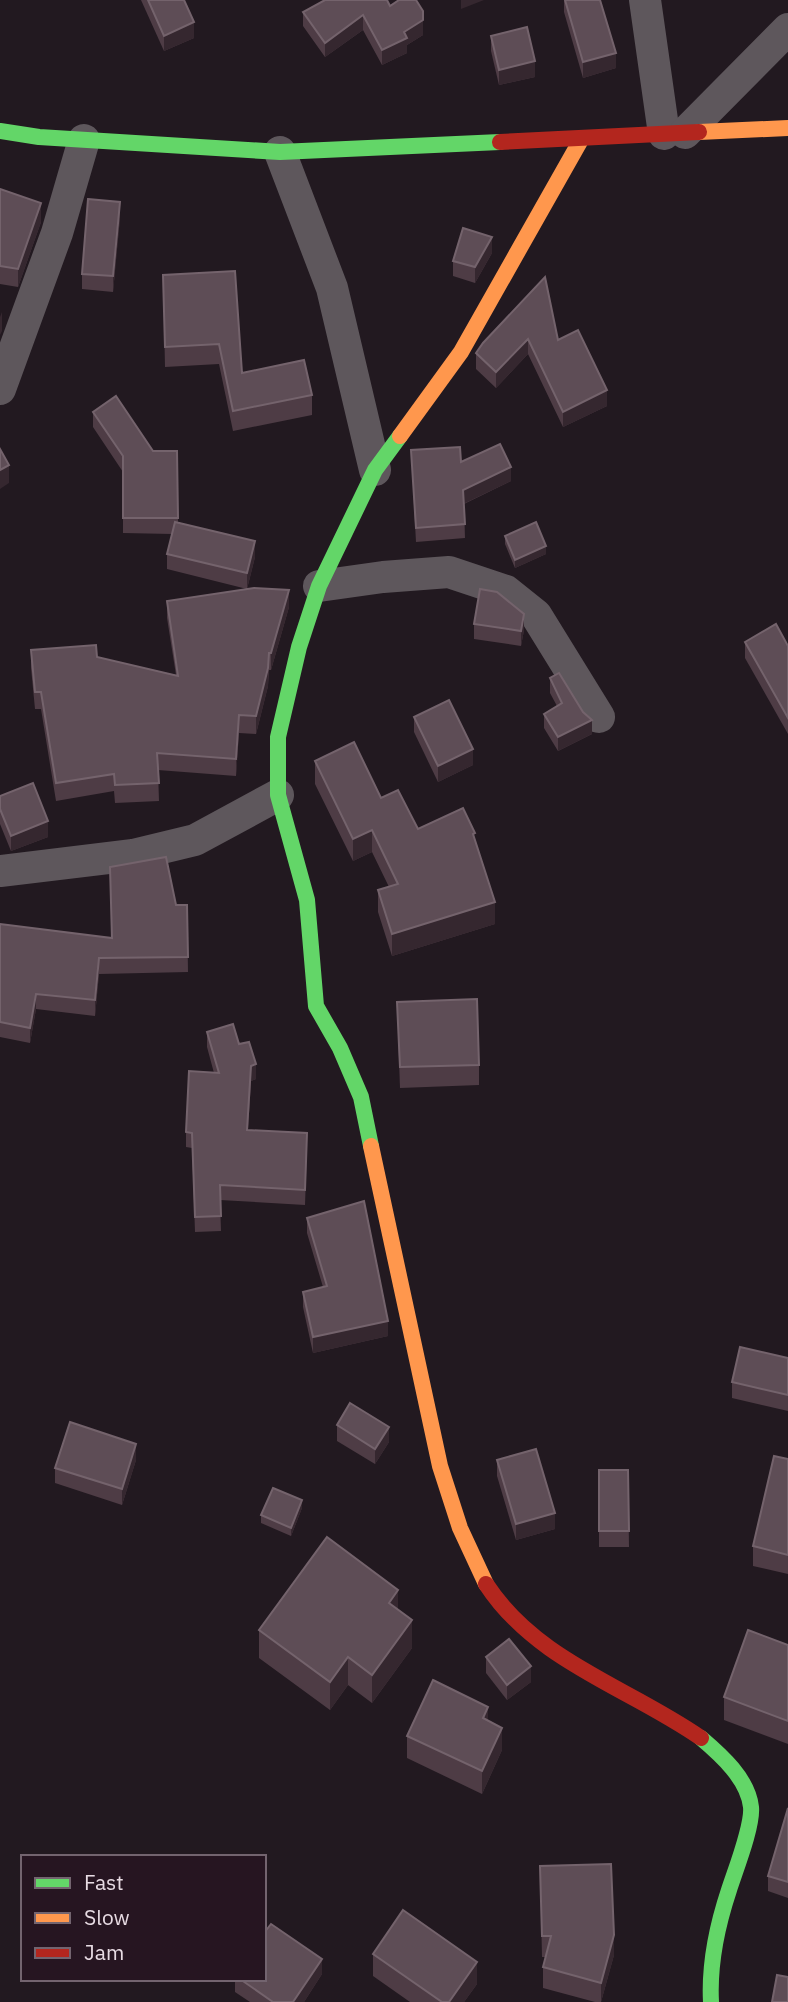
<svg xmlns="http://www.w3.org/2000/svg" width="788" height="2002" font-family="'IBM Plex Sans',sans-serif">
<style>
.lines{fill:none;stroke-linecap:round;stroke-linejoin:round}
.street{stroke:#5e575c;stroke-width:32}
.fast{stroke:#63d668;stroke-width:16}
.slow{stroke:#ff974d;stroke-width:16}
.jam{stroke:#b3261e;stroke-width:16}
.wall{fill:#4e3c45}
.shaded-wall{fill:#35272f}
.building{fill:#5e4d56;stroke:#74636c;stroke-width:2}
</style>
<rect width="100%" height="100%" fill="#221920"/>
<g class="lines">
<!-- street -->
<g class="street">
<path d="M645 0 664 134"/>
<path d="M685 133 788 29"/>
<path d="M280 152 332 288 375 470"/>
<path d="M0 389 57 233 84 140"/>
<path d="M319 586 383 577 449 572 506 591 536 615 599 717"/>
<path d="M0 871 133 855 195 840 278 795"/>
</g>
<!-- fast -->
<g class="fast">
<path d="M0 131 39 137 280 152 500 142"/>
<path d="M371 1146 361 1097 340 1048 316 1006 307 900 278 795V737L299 647 319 586 375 470 400 436"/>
<path d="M701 1738C721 1755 748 1779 751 1807 753 1826 735 1871 729 1890 717 1926 709 1964 711 2002"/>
</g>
<!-- slow -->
<g class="slow">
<path d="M699 132 788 128"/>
<path d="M400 436 461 352 582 138"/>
<path d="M371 1146 440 1466 460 1528 486 1584"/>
</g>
<!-- jam -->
<g class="jam">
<path d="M500 142 699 132"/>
<path d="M486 1584C537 1662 628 1687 701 1738"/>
</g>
</g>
<!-- wall -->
<g class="wall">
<path d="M141 0H184L194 38 164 51Z"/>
<path d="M564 0H600L616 68 583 78 564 12Z"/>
<path d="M390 6 423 35 407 45V53L382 65 363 30 325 57 303 26V12Z"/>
<path d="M491 36 535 77 499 85 491 51Z"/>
<path d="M0 189 41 222 18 287 0 284Z"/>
<path d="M120 218 113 292 82 289V274Z"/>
<path d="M492 253 475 283 453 276V261Z"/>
<path d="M163 275 242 373 312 395V415L233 431 219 364 165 367Z"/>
<path d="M545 277 558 340 607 406 563 427 528 354 496 388 476 369V353Z"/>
<path d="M93 412 153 451H177L178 522 255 557 247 589 167 569V554L172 534 123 533V472L93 427Z"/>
<path d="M411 450 461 462 511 481 464 504 465 538 416 542Z"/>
<path d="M505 536 546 554 515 568 505 544Z"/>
<path d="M167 601 289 607 271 670H269L268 686 256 734 239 733 236 776 158 770 159 801 115 803 114 791 56 801 41 709H35L31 668V650L97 657 176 675 167 618Z"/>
<path d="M474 624 524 630 521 646 474 639Z"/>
<path d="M745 642 788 646V734L745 658Z"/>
<path d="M550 678 592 734 558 751 544 728V714L557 706 550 693Z"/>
<path d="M414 717 473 765 438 782 414 732Z"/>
<path d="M315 761 381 798 418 829 475 839 495 924 392 956 378 912V890L389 887 372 852 353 861 315 784Z"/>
<path d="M0 796 48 837 11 851 0 824Z"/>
<path d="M176 905H187L188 972 99 974 95 1016 36 1009 30 1043 0 1037V924L112 938Z"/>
<path d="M397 1002 479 1065V1085L400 1088Z"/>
<path d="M207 1032 239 1044 256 1079 251 1081 248 1130 307 1148 305 1205 220 1200 221 1231 195 1232 192 1148 186 1147V1132L214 1073 207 1047Z"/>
<path d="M307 1218 388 1336 313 1353 303 1307V1292L323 1287 307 1233Z"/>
<path d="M788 1358V1411L732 1398V1382Z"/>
<path d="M337 1425 389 1442 375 1464 337 1441Z"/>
<path d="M788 1459V1574L753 1566V1546Z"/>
<path d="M136 1460 122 1505 55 1483V1468Z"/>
<path d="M497 1460 555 1529 516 1540 497 1476Z"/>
<path d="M599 1470H628L629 1547H599Z"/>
<path d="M302 1508 291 1536 261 1523V1515Z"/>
<path d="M398 1610 412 1648 372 1703 348 1685 330 1710 259 1658V1630Z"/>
<path d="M788 1645V1744L724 1720V1697Z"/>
<path d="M486 1657 531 1682 507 1700 486 1673Z"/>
<path d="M488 1721 502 1750 482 1794 407 1758V1736Z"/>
<path d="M788 1808V1898L768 1891V1876Z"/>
<path d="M540 1866 614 1955 601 2002H595L543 1988V1967L546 1957H542Z"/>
<path d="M373 1954 477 1984 464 2002H410L373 1976Z"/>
<path d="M322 1974 304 2002H250L235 1992V1979H264Z"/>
</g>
<!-- shaded-wall -->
<g class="shaded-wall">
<path d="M461 0H484L461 9Z"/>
<path d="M363 15V30L325 57V43Z"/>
<path d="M423 20V35L407 45V53L382 65V50L404 32Z"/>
<path d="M194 22V38L164 51V36Z"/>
<path d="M616 53V68L583 78V62Z"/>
<path d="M535 61V77L499 85V70Z"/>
<path d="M120 202V218L113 292V276Z"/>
<path d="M41 203V222L18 287V269Z"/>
<path d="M492 237V253L475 283V267Z"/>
<path d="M2 312V331L0 335V317Z"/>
<path d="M528 339V354L496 388V372Z"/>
<path d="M607 390V406L563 427V412Z"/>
<path d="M9 465V483L0 489V470Z"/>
<path d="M511 467V481L463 504V490Z"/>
<path d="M255 541V557L247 589V573Z"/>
<path d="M546 546V554L515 568V560Z"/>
<path d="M289 590V607L271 670V653Z"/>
<path d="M524 614V630L521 646V631Z"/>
<path d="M269 653 268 686 256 734V716Z"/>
<path d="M239 715V733L236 776V759Z"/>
<path d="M592 720V734L558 751V737Z"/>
<path d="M473 749V765L438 782V766Z"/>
<path d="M48 821V837L11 851V836Z"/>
<path d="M372 830V852L353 861V839Z"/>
<path d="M495 902V924L392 956V934Z"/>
<path d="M99 958V974L95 1016V1000Z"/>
<path d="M36 994V1009L30 1043V1028Z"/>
<path d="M256 1064V1079L251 1081 247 1145 251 1066Z"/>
<path d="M388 1321V1336L313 1353V1337Z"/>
<path d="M389 1427V1442L375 1464V1449Z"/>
<path d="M136 1444V1460L122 1505V1489Z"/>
<path d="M302 1500V1508L291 1536V1528Z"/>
<path d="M555 1513V1529L516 1540V1524Z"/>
<path d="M398 1590V1618L389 1603Z"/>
<path d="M412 1620V1648L372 1703V1675Z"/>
<path d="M348 1657V1685L330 1710V1682Z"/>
<path d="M531 1666V1682L507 1700V1685Z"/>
<path d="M488 1707V1729L483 1718Z"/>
<path d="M502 1728V1750L482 1794V1771Z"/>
<path d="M614 1935V1955L601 2002V1983Z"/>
<path d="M322 1959V1974L304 2002H293Z"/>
<path d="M477 1962V1984L464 2002H449Z"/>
</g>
<!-- building -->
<g class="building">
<path d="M148 0H184L194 22 164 36Z"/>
<path d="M325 0H387L390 6 399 0H416L423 11V20L404 32 407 38 382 50 363 15 325 43 303 12Z"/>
<path d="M565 0H600L616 53 583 62Z"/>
<path d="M527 27 535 61 499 70 491 36Z"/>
<path d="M0 189 41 203 18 269 0 266Z"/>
<path d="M88 199 120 202 113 276 82 274Z"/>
<path d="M463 228 492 237 475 267 453 261Z"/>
<path d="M235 271 242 373 304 360 312 395 233 411 219 344 165 347 163 275Z"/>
<path d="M545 277 558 340 578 330 607 390 563 412 528 339 496 372 476 353 483 343Z"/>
<path d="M116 396 153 451H177L178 518H123V456L93 412Z"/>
<path d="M500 444 511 467 463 490 465 524 416 528 411 450 460 447 461 462Z"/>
<path d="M0 449 9 465 0 470Z"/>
<path d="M175 522 255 541 247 573 167 554Z"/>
<path d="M536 522 546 546 515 560 505 536Z"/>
<path d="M254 588 289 590 271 653H269L268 668 256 716 239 715 236 759 157 753 159 783 115 785 114 774 56 783 41 692H35L31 650 96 645 97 657 178 676 167 601Z"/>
<path d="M480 589 497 592 524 614 521 631 474 624Z"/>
<path d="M776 624 788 646V718L745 642Z"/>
<path d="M559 673 583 712 592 720 558 737 544 714 562 703 550 678Z"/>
<path d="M449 700 473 749 438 766 414 717Z"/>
<path d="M354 742 381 798 398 790 418 829 463 808 475 833 473 834 495 902 392 934 378 890 398 884 372 830 353 839 315 761Z"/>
<path d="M33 783 48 821 11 836 0 809V796Z"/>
<path d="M166 857 176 905H187L188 957 99 958 95 1000 36 994 30 1028 0 1022V924L112 938 110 867Z"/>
<path d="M477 999 479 1065 400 1067 397 1002Z"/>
<path d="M233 1024 239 1044 249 1042 256 1064 251 1066 247 1130 307 1133 305 1190 220 1185 221 1216 195 1217 192 1133 186 1132 189 1071 219 1073 207 1032Z"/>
<path d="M364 1201 388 1321 313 1337 303 1292 327 1286 307 1218Z"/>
<path d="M740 1347 788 1358V1395L732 1382Z"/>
<path d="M350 1403 389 1427 375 1449 337 1425Z"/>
<path d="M70 1422 136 1444 122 1489 55 1468Z"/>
<path d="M536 1449 555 1513 516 1524 497 1460Z"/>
<path d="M774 1456 788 1459V1555L753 1546Z"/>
<path d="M599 1470H628L629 1531H599Z"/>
<path d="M273 1488 302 1500 291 1528 261 1515Z"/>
<path d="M327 1537 398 1590 389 1603 412 1620 372 1675 348 1657 330 1682 259 1630Z"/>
<path d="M748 1630 788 1645V1721L724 1697Z"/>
<path d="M509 1639 531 1666 507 1685 486 1657Z"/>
<path d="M433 1680 488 1707 483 1718 502 1728 482 1771 407 1736Z"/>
<path d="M788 1808V1882L768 1876Z"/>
<path d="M611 1864 614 1935 601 1983 543 1967 551 1936H542L540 1866Z"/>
<path d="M403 1910 477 1962 449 2002H442L373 1954Z"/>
<path d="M271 1924 322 1959 293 2002H273L240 1979H264V1933Z"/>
<path d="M777 1975 788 1977V2002H772Z"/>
</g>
<!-- legend -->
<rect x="21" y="1855" width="245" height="126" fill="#261521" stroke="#73646f" stroke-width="2"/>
<rect x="35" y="1878" width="35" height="10" fill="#63d668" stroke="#73646f" stroke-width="2"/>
<text x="84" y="1890" font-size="21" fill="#e7dbe3">Fast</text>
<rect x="35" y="1913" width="35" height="10" fill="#ff974d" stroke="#73646f" stroke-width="2"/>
<text x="84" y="1925" font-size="21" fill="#e7dbe3">Slow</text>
<rect x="35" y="1948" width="35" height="10" fill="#b3261e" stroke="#73646f" stroke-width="2"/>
<text x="84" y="1960" font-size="21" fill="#e7dbe3">Jam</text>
</svg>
